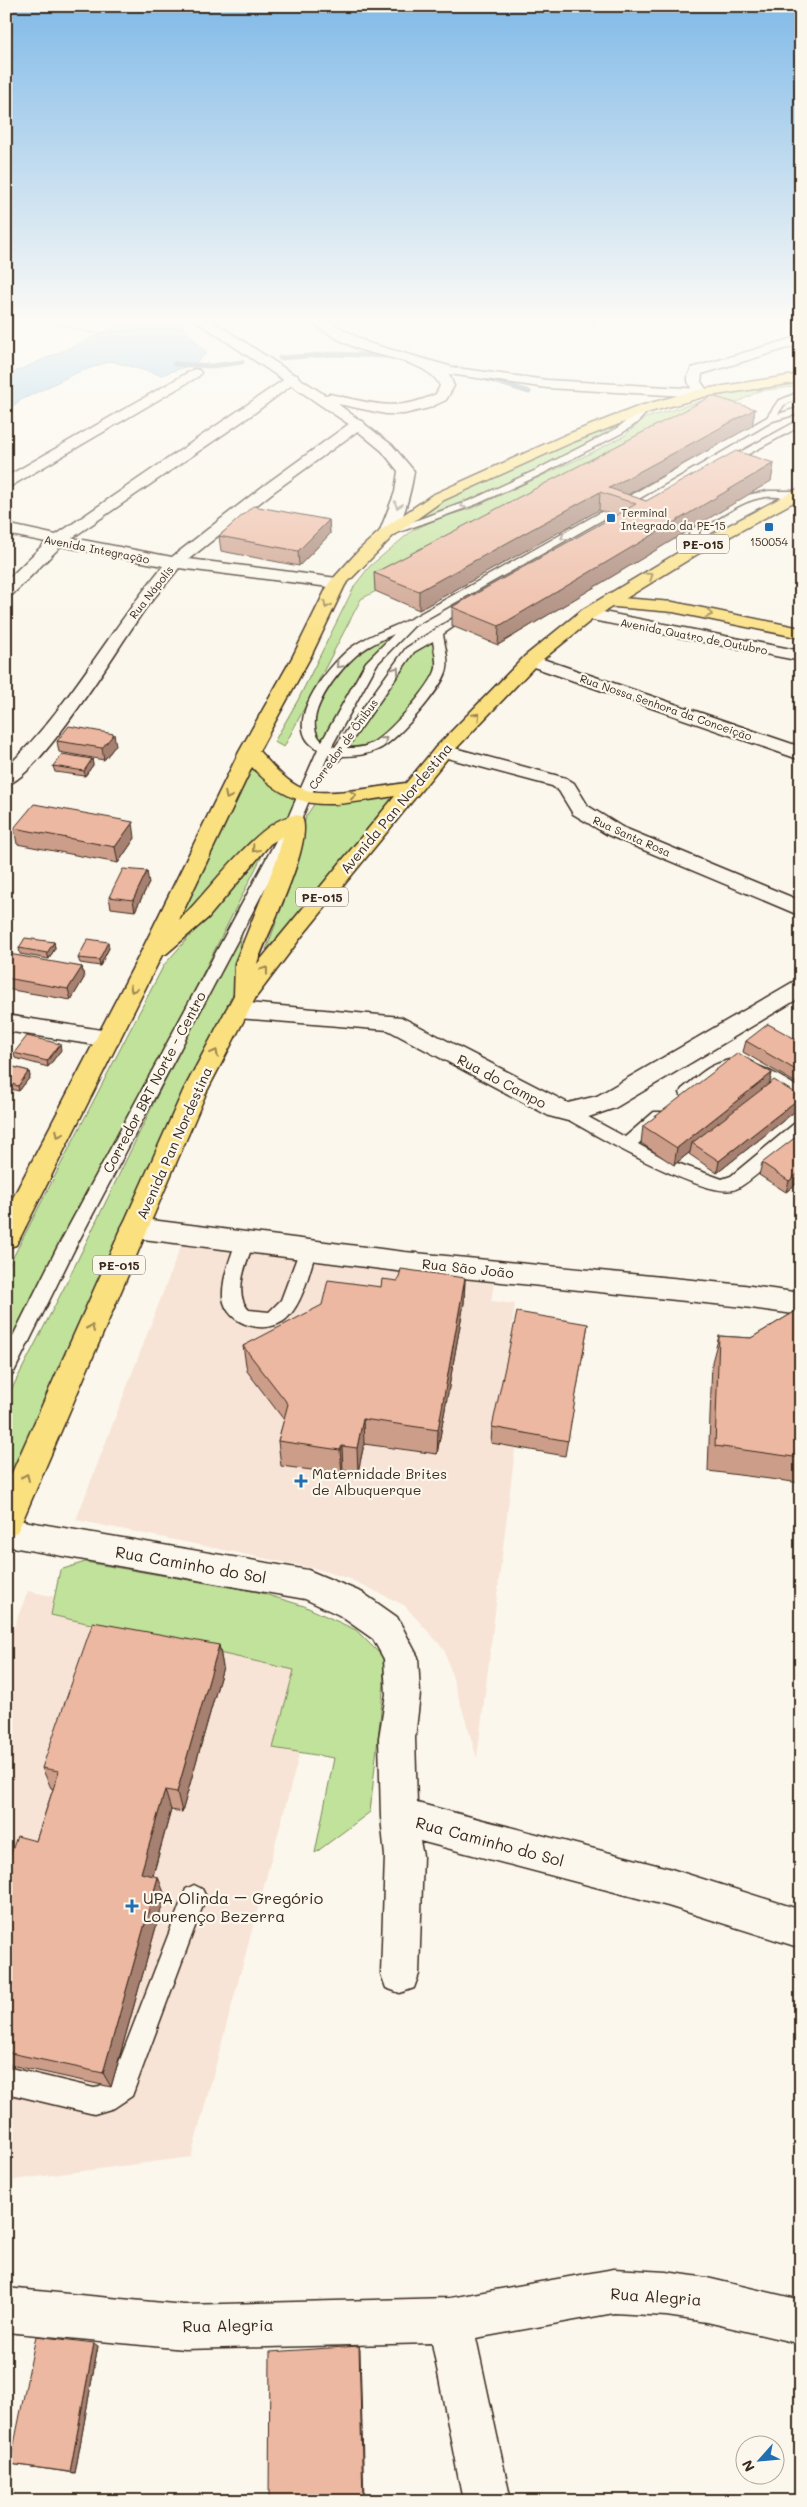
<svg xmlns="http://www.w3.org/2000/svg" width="807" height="2507" viewBox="0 0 807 2507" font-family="Mali,sans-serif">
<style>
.built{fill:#f7e4d6}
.green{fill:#c0e29b;stroke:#7e865c}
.water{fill:#88c4e8;stroke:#698697}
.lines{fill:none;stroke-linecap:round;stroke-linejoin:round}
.stream{stroke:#698697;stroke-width:5}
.lane-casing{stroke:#3b2a1e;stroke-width:3}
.street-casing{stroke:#3b2a1e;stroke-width:3}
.secondary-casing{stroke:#3b2a1e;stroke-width:3}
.primary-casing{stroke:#3b2a1e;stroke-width:3}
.highway-casing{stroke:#3b2a1e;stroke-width:3}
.path{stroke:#3b2a1e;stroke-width:2;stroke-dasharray:2 2;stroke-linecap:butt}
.lane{fill:#fbf7ec;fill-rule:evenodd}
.street{fill:#fbf7ec;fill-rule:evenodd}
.secondary{fill:#fbf7ec;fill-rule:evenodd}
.primary{fill:#fbe080;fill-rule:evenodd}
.highway{fill:#fbe080;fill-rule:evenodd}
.wall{fill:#cc9e8a;stroke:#3b2a1e}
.shaded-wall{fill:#a68171;stroke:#3b2a1e}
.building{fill:#edb8a1;stroke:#3b2a1e}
.oneway{stroke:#9b9085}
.oneway2{stroke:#9b854f}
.poi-dot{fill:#1f6fb2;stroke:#fbf7ec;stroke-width:2}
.labels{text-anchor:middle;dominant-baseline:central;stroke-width:4.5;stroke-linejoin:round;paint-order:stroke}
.far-poi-label{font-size:11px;fill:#3b2a1e;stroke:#fbf7ec;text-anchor:start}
.far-street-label{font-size:11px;fill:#3b2a1e;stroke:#fbf7ec}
.shield{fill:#fbf7ec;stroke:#75685c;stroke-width:1}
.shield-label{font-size:12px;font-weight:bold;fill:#3b2a1e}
.street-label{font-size:14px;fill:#3b2a1e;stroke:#fbf7ec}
.poi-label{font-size:14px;fill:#3b2a1e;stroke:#fbf7ec;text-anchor:start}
.near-street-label{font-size:16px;fill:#3b2a1e;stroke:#fbf7ec}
.near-poi-label{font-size:16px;fill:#3b2a1e;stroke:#fbf7ec;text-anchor:start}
</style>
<rect width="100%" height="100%" fill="#fbf7ec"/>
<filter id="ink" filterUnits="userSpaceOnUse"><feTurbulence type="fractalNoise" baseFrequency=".02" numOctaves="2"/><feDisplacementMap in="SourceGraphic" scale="10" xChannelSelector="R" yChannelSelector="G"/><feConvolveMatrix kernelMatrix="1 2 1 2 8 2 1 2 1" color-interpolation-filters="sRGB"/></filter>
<g filter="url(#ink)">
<path class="built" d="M182,1243L494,1283L491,1301L515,1304L497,1439L516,1442L477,1758L444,1649L404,1605L350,1579L317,1569L76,1520Z
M28,1591L326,1655L191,2157L6,2181V1647Z"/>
<path class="green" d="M801,382V386L759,391L361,599L284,747L274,742L298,700L355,585L370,566L413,530L439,518L473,508L591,453L624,436L645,418L718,396L757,387Z
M636,414L608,436L474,502L394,531L451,494Z
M410,624L372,662L328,743L318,742L314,717L336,674L371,639Z
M437,631L439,676L382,743L338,753L410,650Z
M250,762L284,793L296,800L287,819L173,928Z
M406,795L266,950L292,879L306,816L315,803Z
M264,852L182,1015L6,1348V1271L130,1030L164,965Z
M243,929L237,961L236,997L6,1489V1400L66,1284L162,1086Z
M85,1562L258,1592L304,1606L356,1630L383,1657L384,1683L370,1812L315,1853L334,1758L273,1748L294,1670L51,1615L60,1570Z"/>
<path class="water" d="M116,318H183L180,324L207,353L194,364L161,375L111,361L76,373L19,401L6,411V376L121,325Z"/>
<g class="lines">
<path class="stream" d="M280,358L334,354L387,356
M174,364L212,366L242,362
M487,379L529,392"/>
<defs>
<path id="lane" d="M801,391V397L784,405L778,414L801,407V413L773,421L618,511H611V515L414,626L377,664L332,746L335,747L406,648L469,608H477L478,610L443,634C444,644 449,658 447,668C445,686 396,742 379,749C368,755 354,756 342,756L338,761L334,762L328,758L331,754L329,753L301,820L74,1250L13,1374L6,1376V1350L56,1250L287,820L318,749C277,728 329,664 352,647C371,633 394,628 414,617C477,582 540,546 603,511H610V507L767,417L778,401ZM394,634L366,662L322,741C298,719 340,668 359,653C370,645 382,639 394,634ZM433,641C434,649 437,660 436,668C433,685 386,737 370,744C363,748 355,748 347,748L414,652Z
M645,406L648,407V411L637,423L622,433L540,475L477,504L391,535L382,533L471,500L534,471L616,429Z
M801,419V426L726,466L718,464Z
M768,491H796L801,494C793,500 777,496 766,497C741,500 721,517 700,529L695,552L694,554H686L685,552L691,526L742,496Z
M729,1060C757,1061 778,1075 801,1089V1102C777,1096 747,1057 720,1074C710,1080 702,1089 694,1097H682L680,1093L682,1089C700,1075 706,1066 729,1060Z
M568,1106L625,1137L654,1112H666L668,1116L666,1120L638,1144L663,1158L722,1179L731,1176L795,1123L801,1121V1136C784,1150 753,1181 736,1189C708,1202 590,1132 562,1116L560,1112L562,1108Z
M245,1235L251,1237L254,1242C247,1261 232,1294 249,1310L269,1312L281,1300L302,1244L308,1242L314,1244L317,1249C309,1270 305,1298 289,1316C271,1337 226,1327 223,1297C222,1279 230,1259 236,1242L239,1237Z
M194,1885L202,1889L206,1897L132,2096L114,2108L94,2114L6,2093V2067L94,2088L100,2087L113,2078L186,1889Z"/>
<path id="street" d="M601,318L592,323L586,319V318Z
M801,336V344L702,374L701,382L709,393L707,396H697C689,386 684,380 692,368Z
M194,369L199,370L201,373L199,376L6,489V477Z
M292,374L297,375L299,378L297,381L253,414L72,538L172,557L262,487L353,421H363L365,424L363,427L272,493L189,559L337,578L343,579L345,583L343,587L337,588L179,568C168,582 156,595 145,609C121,642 40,777 6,785V768C68,709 109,631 163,566L61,546L12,595L6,596V581L46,542L6,534V524L56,535Z
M588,609L801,651V661L582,618L579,614L582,610Z
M531,655L801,747V760L525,664L522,660L525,656Z
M443,745L566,778L574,783L588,806L622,827L801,901V916L608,835L573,814L559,791L552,786L436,755L433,751L436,747Z
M801,980V997L615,1108L580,1120L568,1121L549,1116L388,1030L238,1018L230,1015L226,1010L230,1005L238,1002L401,1017L568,1103L597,1096L793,982Z
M6,1015L108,1031L117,1033L120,1039L117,1045L108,1047L6,1031Z
M135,1218L405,1252L744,1285L801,1293V1315L744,1307L405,1272L135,1238L125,1235L121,1228L125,1221Z
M6,1518L308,1570L363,1593L397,1617L418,1657L420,1694L415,1738L417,1803L668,1868L801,1910V1948L668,1906L420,1841L423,1856L419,1974L414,1988L400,1993L386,1988L381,1974L385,1856L381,1817L379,1738L386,1694L384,1659L373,1639L339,1615L305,1599L6,1546Z
M614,2269L666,2272L707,2278L801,2300V2344L707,2322L666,2316L614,2313L476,2338L511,2501H463L432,2343L184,2349L6,2332V2288L184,2305L450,2298Z"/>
<path id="secondary" d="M192,318H208L325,395L330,394C371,403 395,413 436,394L440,386C431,363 383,357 361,350C348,345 316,328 307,318H323L368,343L456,368L547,380L702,389L709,393L702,397L547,388L449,374L454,386L446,400L429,408L404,414H386L338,404L392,445L414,471C412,486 402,534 387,538L379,533L395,492L398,471L382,451L353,427Z"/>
<path id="primary" d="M609,597L673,602L801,628V638L673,612L603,606L600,602L603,598Z"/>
<path id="highway" d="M801,374V382L703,397L650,412L573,442L442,501L393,536L345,585L311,656L259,751C272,765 285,781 303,789C323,798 383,786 406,783L436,747L525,656L582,610L684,549L801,487V498L696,555L594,618L537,664L450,755L302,936L256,997L207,1091L22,1522L17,1532L6,1536V1486L183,1091L234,995L235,963L277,859L283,836L270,844L208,918L166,954L162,955L20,1238L16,1245L6,1248V1211L140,954L239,752L293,656L329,583L360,549L381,530L432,495L563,436L640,406L697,390ZM252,767C298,817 333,805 395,796L257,964C266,936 317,838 301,816C267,807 205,897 179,920Z"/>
</defs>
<use href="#lane" class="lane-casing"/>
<use href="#street" class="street-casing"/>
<use href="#secondary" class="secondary-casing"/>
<use href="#primary" class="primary-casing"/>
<use href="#highway" class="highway-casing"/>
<path class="path" d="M30,318L94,333L182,328"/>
<use href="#lane" class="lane"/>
<use href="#street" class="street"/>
<use href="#secondary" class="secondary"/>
<use href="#primary" class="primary"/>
<use href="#highway" class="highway"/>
</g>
<path class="wall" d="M755,409L752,426L628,495L646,501L774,463L771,481L498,645L452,626V607L615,516L599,510L419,610L375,591L374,573Z
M800,514H801V525L798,524Z
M329,520L330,534L299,566L221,551L219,536Z
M57,741L116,745L104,760L59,752Z
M92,759L93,765L85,776L55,772L53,766Z
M14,828L135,838L118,863L17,844Z
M149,883L135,911L111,908L109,897Z
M54,942L55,948L49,959L20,954L19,948Z
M109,948L100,966L80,963L78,958Z
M6,958L82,967L84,978L71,1000L6,989Z
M746,1041L801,1042V1086L743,1052Z
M61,1050L48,1067L15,1058L14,1053Z
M6,1065L29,1071L30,1077L19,1091L6,1088Z
M772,1073L769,1084L798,1109L717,1173L689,1154L690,1152L674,1165L641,1143L643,1126Z
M762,1163L801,1180L786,1192L759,1175Z
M465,1278L464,1303L437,1454L364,1444L358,1472L343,1470L342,1474L281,1466L278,1441L284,1420L247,1371L243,1346L381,1287L398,1281Z
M801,1308V1483L708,1471L712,1362L719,1336L751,1338Z
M588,1324L565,1456L491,1443L492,1427Z
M219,1645L223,1667L182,1812L171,1810L153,1876L165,1895L111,2087L6,2064V1868L36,1841L53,1789L51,1788L42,1768Z
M98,2346L75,2473L10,2464Z"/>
<path class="shaded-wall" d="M755,409L752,426L620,499L609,488Z
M774,463L771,481L498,645L499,626Z
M600,492L599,510L419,610V591Z
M329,520L330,534L299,566L298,551Z
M114,734L116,745L104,760L102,748Z
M92,759L93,765L85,776L84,771Z
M133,822L135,838L118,863L115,847Z
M147,871L149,883L135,911L133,900Z
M54,942L55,948L49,959L47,953Z
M108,942L109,948L100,966L99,960Z
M82,967L84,978L71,1000L68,989Z
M60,1044L61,1050L48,1067L47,1061Z
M29,1071L30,1077L19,1091L18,1086Z
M772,1073L768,1090L692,1143L690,1152L674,1165L677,1148Z
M801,1097L798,1109L717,1173L719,1161Z
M801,1171V1180L786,1192L789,1181Z
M465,1278L464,1303L437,1454L438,1430Z
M363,1419L364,1444L358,1472L357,1448Z
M342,1446L343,1470L342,1474L340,1450Z
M219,1645L223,1667L182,1812L177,1792Z
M165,1790L171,1810L148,1892L141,1873Z
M158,1877L165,1895L111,2087L103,2073Z
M94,2343L98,2346L75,2473L70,2472Z
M359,2346L360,2350L364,2501H363Z"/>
<path class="building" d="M712,396L755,409L609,488L646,501L736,451L774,463L499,626L452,607L636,504L600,492L419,591L374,573Z
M253,506L329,520L298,551L219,536Z
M69,726L114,734L102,748L57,741Z
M62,754L92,759L84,771L53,766Z
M34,804L133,822L115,847L14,828Z
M123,869L147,871L133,900L109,897Z
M25,938L54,942L47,953L19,948Z
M88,939L108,942L99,960L78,958Z
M9,954L82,967L68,989L6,978V958Z
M768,1024L801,1042V1073L746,1041Z
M27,1036L60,1044L47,1061L14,1053Z
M738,1053L772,1073L677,1148L643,1126Z
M6,1065L29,1071L18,1086L6,1082Z
M774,1080L801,1097L719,1161L692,1143Z
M801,1133V1171L789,1181L762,1163Z
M401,1269L465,1278L438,1430L363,1419L357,1448L342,1446L340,1450L278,1441L288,1404L243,1346L322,1305L328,1280L381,1287L382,1279L398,1281Z
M801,1308V1458L715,1446L719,1336L751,1338Z
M517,1312L588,1324L568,1441L492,1427Z
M93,1622L219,1645L177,1792L165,1790L141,1873L158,1877L103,2073L6,2052V1868L17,1836L36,1841L59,1771L42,1768Z
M36,2336L94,2343L70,2472L10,2464Z
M359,2346L363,2501H269L270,2352Z"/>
<defs><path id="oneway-chevron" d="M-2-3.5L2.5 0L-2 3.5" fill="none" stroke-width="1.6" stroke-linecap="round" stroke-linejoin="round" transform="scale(1.25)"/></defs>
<g class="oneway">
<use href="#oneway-chevron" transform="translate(398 505) rotate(110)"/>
<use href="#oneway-chevron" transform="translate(464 505) rotate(158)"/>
<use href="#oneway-chevron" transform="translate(564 537) rotate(151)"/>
<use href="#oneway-chevron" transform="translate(339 665) rotate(133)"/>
<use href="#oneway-chevron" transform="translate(396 670) rotate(-55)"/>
<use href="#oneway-chevron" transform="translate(384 740) rotate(-39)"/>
</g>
<g class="oneway2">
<use href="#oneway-chevron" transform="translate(650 576) rotate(-32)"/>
<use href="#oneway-chevron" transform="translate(327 605) rotate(116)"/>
<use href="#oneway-chevron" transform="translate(709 614) rotate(12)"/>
<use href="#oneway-chevron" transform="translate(477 716) rotate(-46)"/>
<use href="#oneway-chevron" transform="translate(353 795) rotate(-4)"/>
<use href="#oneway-chevron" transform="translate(228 796) rotate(116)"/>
<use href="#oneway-chevron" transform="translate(255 849) rotate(131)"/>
<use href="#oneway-chevron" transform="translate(265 970) rotate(-53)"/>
<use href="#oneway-chevron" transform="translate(133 989) rotate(117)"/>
<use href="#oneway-chevron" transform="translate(215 1053) rotate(-62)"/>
<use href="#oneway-chevron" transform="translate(59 1134) rotate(117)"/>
<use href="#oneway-chevron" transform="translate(91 1328) rotate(-66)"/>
<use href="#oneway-chevron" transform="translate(26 1477) rotate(-66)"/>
</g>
</g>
<linearGradient id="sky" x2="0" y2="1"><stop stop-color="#81bae8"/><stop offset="0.48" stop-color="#fdfbf6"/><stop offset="1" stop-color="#fdfbf6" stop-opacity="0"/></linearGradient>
<rect width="807" height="669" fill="url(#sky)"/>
<g class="poi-dot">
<rect x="606" y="513" width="10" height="10" rx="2.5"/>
<rect x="764" y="522" width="10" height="10" rx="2.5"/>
<path d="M298.5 1473.5h5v5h5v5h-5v5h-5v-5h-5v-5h5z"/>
<path d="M129.5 1898.5h5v5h5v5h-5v5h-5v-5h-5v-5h5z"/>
</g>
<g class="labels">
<g class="far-poi-label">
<text x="621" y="512">Terminal<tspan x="621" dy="13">Integrado da PE-15</tspan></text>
<text x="769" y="541" text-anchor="middle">150054</text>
</g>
<g class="far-street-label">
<text transform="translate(97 549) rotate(11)">Avenida Integração</text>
<text transform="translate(151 592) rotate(-52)">Rua Nápolis</text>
<text transform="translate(694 636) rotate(11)">Avenida Quatro de Outubro</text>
<text transform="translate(666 707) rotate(19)">Rua Nossa Senhora da Conceição</text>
<text transform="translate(343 744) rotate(-54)">Corredor de Ônibus</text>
<text transform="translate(632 836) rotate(24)">Rua Santa Rosa</text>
</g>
<g class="shield">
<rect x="677" y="534.5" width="52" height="19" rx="4"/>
<rect x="296" y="887.5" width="52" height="19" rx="4"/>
<rect x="93" y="1255.5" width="52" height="19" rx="4"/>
</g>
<g class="shield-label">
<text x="703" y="544">PE-015</text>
<text x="322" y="897">PE-015</text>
<text x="119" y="1265">PE-015</text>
</g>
<g class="street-label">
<text transform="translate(396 808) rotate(-50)">Avenida Pan Nordestina</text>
<text transform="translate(502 1081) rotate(28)">Rua do Campo</text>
<text transform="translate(154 1082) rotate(-62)">Corredor BRT Norte - Centro</text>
<text transform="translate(174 1143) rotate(-66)">Avenida Pan Nordestina</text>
<text transform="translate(468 1268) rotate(6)">Rua São João</text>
</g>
<g class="poi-label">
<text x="312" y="1473">Maternidade Brites<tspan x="312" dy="16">de Albuquerque</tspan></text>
</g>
<g class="near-street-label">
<text transform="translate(191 1564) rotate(10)">Rua Caminho do Sol</text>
<text transform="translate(490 1841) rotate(15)">Rua Caminho do Sol</text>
<text transform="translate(656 2296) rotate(4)">Rua Alegria</text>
<text transform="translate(228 2325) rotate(-1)">Rua Alegria</text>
</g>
<g class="near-poi-label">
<text x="143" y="1897">UPA Olinda – Gregório<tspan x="143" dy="18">Lourenço Bezerra</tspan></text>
</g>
</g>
<rect width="807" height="2507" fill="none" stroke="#fbf7ec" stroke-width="25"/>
<rect x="12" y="12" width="782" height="2482" fill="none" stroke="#3b2a1e" stroke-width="2" filter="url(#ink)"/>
<g transform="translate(760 2460) rotate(243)"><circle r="24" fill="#fbf7ec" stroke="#aea59a"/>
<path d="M0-4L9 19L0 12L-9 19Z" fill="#1f6fb2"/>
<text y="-8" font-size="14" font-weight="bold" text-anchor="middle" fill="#3b2a1e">N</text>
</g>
</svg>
